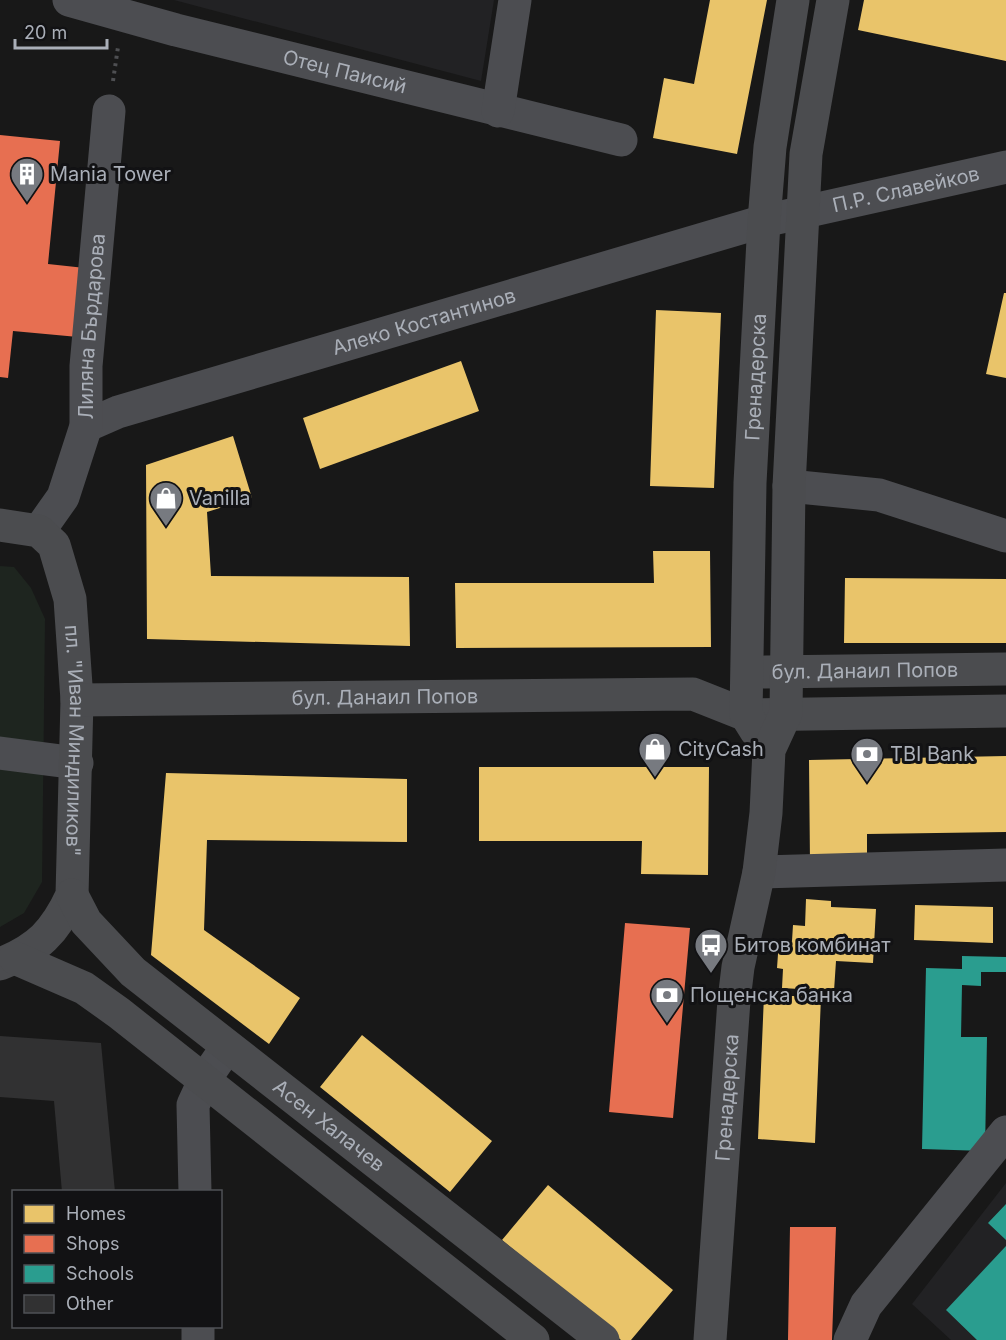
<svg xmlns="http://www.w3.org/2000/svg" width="1006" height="1340" viewBox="0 0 1006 1340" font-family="Inter,sans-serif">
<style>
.built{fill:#222224}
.green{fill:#1e251f}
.homes{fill:#e9c46a}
.shops{fill:#e76f51}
.schools{fill:#2a9d8f}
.building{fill:#313132}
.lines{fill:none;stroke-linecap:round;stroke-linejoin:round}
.path{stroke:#4e4f52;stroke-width:4;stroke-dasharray:3 4.5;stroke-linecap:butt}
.street{stroke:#4c4d51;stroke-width:33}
.secondary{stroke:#4b4c4f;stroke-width:33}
.labels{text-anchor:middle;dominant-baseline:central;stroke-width:6;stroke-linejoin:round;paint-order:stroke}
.street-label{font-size:20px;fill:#aaafb8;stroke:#121214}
.poi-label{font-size:20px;fill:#aaafb8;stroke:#121214;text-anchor:start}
</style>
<rect width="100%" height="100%" fill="#181818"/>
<path class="built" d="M174,0H494L481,81Z
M1006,1183V1340H951L912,1304Z"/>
<path class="green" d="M0,566L14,567L31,588L45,619L42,882L24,913L0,927Z"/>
<path class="homes" d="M710,0H767L737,154L653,138L664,78L694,84Z
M864,0H1006V61L858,30Z
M1004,293H1006V378L986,374Z
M656,310L721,313L714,488L650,486Z
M461,361L479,411L320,469L303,418Z
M233,436L252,498L207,512L211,576L409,577L410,646L147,639L146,465Z
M653,551H710L711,647L456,648L455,583H654Z
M845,578L1006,579V643H844Z
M1006,756V832L867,834V862H810L809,760Z
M479,767H709L708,875L641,874L642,841H479Z
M166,773L407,779V842L207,840L204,930L300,998L269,1044L151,955Z
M806,899L831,901V907L876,909L873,963L836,961L834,991L782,988L783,969L777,968L779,940L792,941L793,925L805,926Z
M915,905L993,907V943L914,940Z
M764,995L821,997L815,1143L758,1139Z
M362,1035L492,1141L450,1192L320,1087Z
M548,1185L673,1290L631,1340H621L502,1240Z"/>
<path class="shops" d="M0,135L60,141L48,264L85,268L78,337L13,331L8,378L0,377Z
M625,923L690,928L673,1118L609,1112Z
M790,1227H836L832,1340H788Z"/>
<path class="schools" d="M962,956L1006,957V972H981V986L962,985L961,1037H987L985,1151L922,1149L926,968L962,969Z
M1006,1204V1240L988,1223Z
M1006,1246V1340H977L946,1310Z"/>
<path class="building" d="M0,1036L101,1043L115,1192H62L54,1101L0,1097Z"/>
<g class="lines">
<path class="path" d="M113,81L118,47"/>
<g class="street">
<path id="s1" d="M69,0L176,30L621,140"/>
<path d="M498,111L515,0"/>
<path id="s2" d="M86,426L118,412L764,221L1006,167"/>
<path d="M789,486L879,495L1006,536"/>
<path id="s3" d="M39,531L63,497L86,426V366L109,111"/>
<path d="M0,753L77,763"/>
<path d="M759,872L1006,865"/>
<path d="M195,1192L193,1105L205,1079L227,1047"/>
<path d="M198,1326V1340"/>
<path d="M850,1340L866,1305L1006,1132"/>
</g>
<g class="secondary">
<path id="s4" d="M0,525L39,531L54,545L70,599L77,700L72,895C55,932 38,949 0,964"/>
<path id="s5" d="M765,672L1006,669"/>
<path id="s6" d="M77,700L693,694L746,715L1006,711"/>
<path id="s7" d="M756,731L746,715L750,483L764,221L770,147L793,0"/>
<path id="s8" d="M72,895L86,922L133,972L603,1340"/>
<path d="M15,958L84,988L119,1013L533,1340"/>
<path id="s9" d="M710,1340L734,1000L738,967L759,872L766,813L769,750L786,713L789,486L806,154L833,0"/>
</g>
</g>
<defs>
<symbol id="building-pin" viewBox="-11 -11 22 30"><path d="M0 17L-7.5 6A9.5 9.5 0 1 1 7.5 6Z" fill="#777a80" stroke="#121214"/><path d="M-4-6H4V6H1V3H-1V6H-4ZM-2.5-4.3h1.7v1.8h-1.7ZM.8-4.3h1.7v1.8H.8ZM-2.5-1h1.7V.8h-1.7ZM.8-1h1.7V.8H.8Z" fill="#fff"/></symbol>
<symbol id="shop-pin" viewBox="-11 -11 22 30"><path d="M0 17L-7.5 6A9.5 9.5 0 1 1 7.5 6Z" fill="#777a80" stroke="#121214"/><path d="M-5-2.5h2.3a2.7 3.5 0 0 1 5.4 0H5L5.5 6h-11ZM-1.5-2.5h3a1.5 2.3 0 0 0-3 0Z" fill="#fff"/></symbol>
<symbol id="bank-pin" viewBox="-11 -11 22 30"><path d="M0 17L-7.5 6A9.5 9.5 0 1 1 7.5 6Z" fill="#777a80" stroke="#121214"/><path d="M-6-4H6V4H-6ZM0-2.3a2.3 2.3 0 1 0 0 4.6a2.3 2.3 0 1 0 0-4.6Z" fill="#fff"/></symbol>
<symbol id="bus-pin" viewBox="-11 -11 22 30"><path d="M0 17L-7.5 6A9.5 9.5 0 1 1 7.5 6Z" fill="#777a80" stroke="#121214"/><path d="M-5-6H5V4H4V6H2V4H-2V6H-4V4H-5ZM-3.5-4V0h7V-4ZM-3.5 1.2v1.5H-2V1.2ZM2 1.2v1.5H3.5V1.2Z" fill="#fff"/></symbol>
</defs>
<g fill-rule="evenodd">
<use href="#building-pin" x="8" y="155" width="38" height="52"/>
<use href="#shop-pin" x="147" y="479" width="38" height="52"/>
<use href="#shop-pin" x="636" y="730" width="38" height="52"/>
<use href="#bank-pin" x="848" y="735" width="38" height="52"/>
<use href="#bus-pin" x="692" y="926" width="38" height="52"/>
<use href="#bank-pin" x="648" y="976" width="38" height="52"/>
</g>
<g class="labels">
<g class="street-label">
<text stroke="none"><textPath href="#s1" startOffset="285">Отец Паисий</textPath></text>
<text stroke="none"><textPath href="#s2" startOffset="854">П.Р. Славейков</textPath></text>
<text stroke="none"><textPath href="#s2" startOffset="354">Алеко Костантинов</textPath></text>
<text stroke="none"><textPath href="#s3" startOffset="216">Лиляна Бърдарова</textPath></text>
<text stroke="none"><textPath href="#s7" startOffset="357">Гренадерска</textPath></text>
<text stroke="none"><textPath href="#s5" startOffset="100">бул. Данаил Попов</textPath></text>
<text stroke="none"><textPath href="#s6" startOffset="308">бул. Данаил Попов</textPath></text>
<text stroke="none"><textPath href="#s4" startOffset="258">пл. "Иван Миндиликов"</textPath></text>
<text stroke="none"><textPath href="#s9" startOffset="243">Гренадерска</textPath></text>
<text stroke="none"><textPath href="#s8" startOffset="348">Асен Халачев</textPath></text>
</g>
<g class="poi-label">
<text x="50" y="174">Mania Tower</text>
<text x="189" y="498">Vanilla</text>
<text x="678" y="749">CityCash</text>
<text x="890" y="754">TBI Bank</text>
<text x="734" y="945">Битов комбинат</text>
<text x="690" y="995">Пощенска банка</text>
</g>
</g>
<rect x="12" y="1190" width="210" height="138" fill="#121214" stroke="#4f5156" stroke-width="1.5"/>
<rect x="24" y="1205" width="30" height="18" fill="#e9c46a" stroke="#4f5156" stroke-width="1.5"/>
<text x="66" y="1220" font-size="18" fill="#aaafb8">Homes</text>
<rect x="24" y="1235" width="30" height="18" fill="#e76f51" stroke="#4f5156" stroke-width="1.5"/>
<text x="66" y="1250" font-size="18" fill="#aaafb8">Shops</text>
<rect x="24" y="1265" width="30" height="18" fill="#2a9d8f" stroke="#4f5156" stroke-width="1.5"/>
<text x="66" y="1280" font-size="18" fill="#aaafb8">Schools</text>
<rect x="24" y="1295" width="30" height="18" fill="#313132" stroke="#4f5156" stroke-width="1.5"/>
<text x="66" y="1310" font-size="18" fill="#aaafb8">Other</text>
<path d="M15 39v9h92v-9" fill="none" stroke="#aaafb8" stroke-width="3"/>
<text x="24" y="39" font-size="18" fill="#aaafb8" stroke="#121214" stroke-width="4.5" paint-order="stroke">20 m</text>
</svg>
